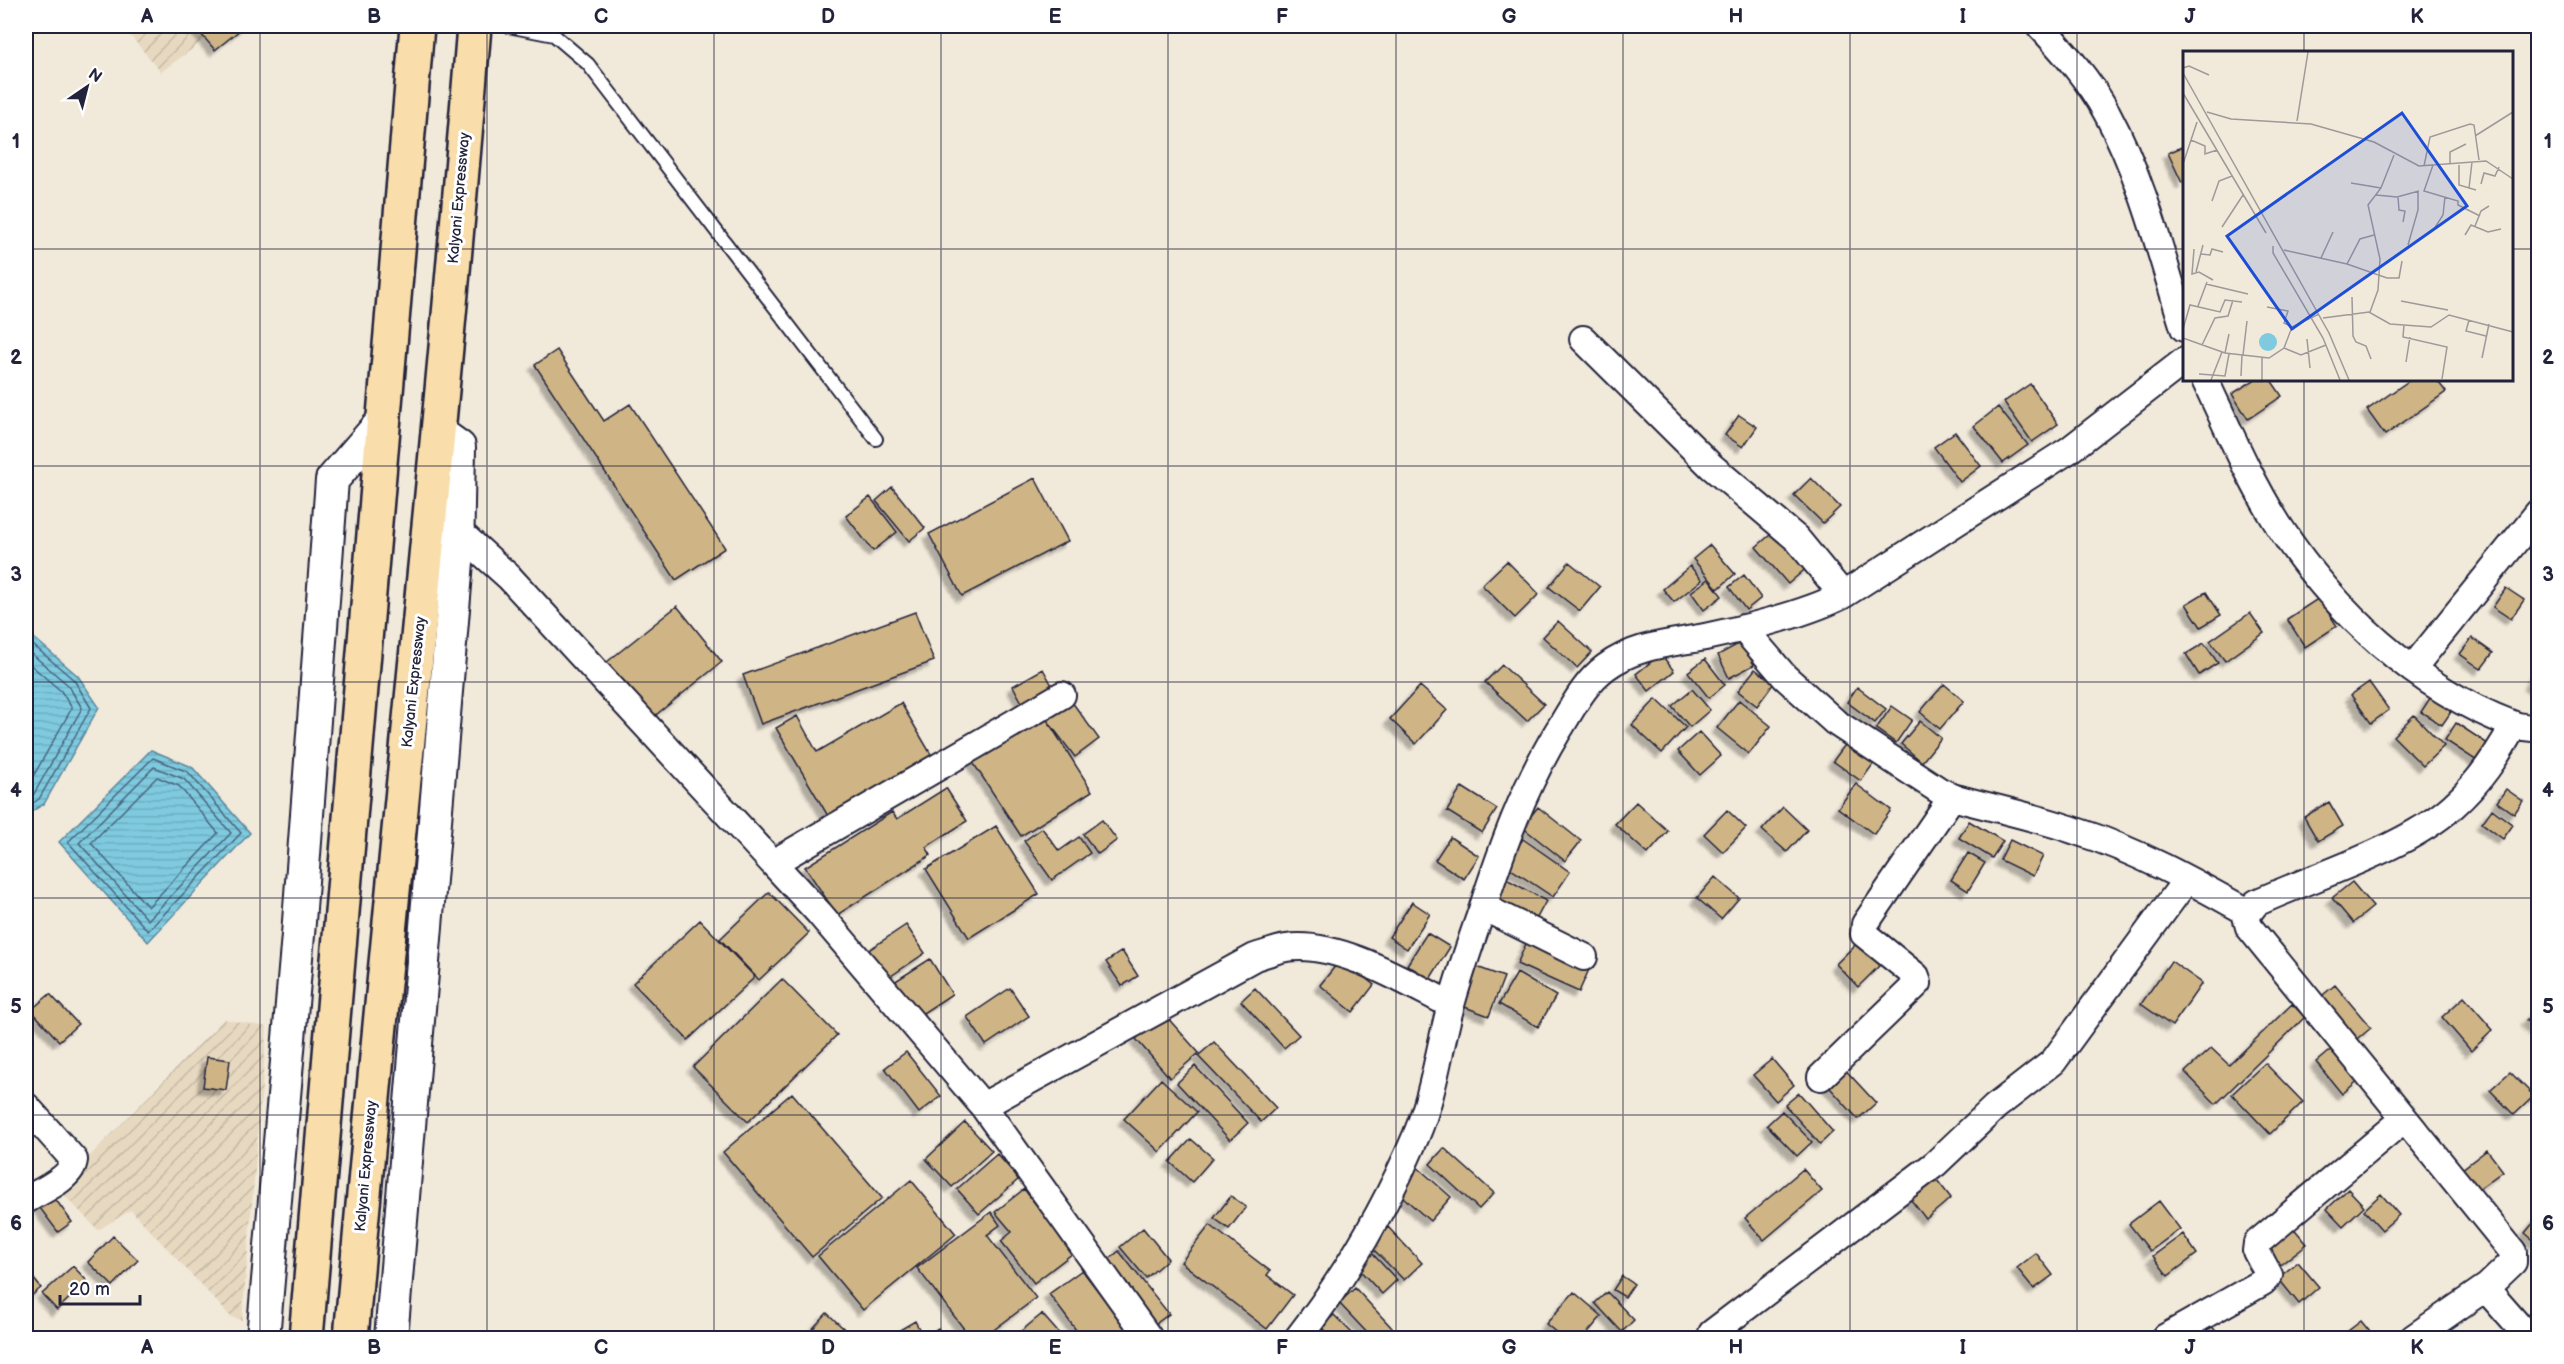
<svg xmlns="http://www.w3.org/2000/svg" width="2564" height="1364" viewBox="0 0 2564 1364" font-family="'Balsamiq Sans',sans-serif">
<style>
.industrial{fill:url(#industrial-furrows)}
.water{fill:url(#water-rules);stroke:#5a879d;stroke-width:1.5}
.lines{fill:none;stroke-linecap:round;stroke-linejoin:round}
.shore{stroke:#47657d;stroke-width:1.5}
.building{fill:#cfb585;stroke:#22223b;stroke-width:1.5;filter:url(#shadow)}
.service-casing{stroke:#22223b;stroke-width:16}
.minor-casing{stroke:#22223b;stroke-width:30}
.tertiary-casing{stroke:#22223b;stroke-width:36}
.trunk-casing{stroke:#22223b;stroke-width:38}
.service{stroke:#fff;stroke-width:12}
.minor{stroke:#fff;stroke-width:26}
.tertiary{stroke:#fff;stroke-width:32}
.trunk{stroke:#f9ddab;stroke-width:33}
.grid{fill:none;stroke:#22223b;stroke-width:1.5;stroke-opacity:0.55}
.labels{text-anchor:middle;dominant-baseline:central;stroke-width:6;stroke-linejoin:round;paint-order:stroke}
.street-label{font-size:15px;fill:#22223b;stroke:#fff}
.inset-road{fill:none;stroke:#9e999a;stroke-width:1.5}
.view{fill:#1d4ed8;fill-opacity:0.15;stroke:#1d4ed8;stroke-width:3}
.inset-edge{fill:none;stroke:#22223b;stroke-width:3}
.neatline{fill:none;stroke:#22223b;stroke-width:2}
.grid-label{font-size:20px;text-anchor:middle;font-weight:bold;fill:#22223b}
</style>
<defs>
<pattern id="industrial-furrows" width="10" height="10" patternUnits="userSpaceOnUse" patternTransform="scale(1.5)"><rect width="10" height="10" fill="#e7d9c0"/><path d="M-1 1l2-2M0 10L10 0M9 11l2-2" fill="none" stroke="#c6baa6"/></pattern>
<pattern id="water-rules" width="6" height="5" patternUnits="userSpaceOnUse" patternTransform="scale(1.5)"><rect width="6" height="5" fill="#7fcadf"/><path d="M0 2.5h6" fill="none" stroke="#6dadc0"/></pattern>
<filter id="shadow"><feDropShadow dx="-5.5" dy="5.5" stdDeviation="1.5" flood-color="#0004"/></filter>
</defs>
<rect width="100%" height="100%" fill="#f1e9da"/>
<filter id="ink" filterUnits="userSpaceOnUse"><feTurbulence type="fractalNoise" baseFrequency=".0167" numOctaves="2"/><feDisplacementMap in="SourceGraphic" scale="12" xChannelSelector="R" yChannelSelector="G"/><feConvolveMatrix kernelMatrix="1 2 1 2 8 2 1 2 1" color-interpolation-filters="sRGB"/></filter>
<g filter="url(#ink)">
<path class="industrial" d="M122,26H223L161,72Z
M224,1019L267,1027L242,1320L231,1317L131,1210L98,1230L58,1189Z"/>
<path class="water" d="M26,631L78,676L99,707L44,804L26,815Z
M151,750L192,767L250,833L148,942L59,842Z"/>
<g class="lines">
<path class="shore" d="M26,639L74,680L91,708L39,799L26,808
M26,649L68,685L82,708L34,794L26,799
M26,661L61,691L72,708L26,789
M153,758L188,772L241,833L148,931L68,842Z
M154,767L184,779L231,833L148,920L79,843Z
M157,777L179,786L218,833L148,907L91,843Z"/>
</g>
<path class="building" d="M194,26H245L215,50Z
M2184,146V182L2182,183L2168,153Z
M557,350L604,421L630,404L725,548L676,580L535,365Z
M2254,380H2271L2282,396L2248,419L2232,394Z
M2410,380H2437L2446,392L2385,435L2367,410Z
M2030,384L2058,424L2032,442L2004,402Z
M1998,407L2028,445L2003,463L1974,426Z
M1739,415L1757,427L1743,447L1725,435Z
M1955,432L1981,466L1960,482L1934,447Z
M1035,478L1068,541L962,596L929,534Z
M1811,478L1840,507L1823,523L1794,495Z
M892,487L925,528L909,541L876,501Z
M870,497L897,532L873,551L846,516Z
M1778,528L1810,565L1788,584L1756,547Z
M1710,545L1735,574L1718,589L1693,559Z
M1507,561L1539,594L1515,618L1482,585Z
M1569,562L1600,587L1580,611L1549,587Z
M1690,566L1702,580L1674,602L1663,589Z
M1744,575L1761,598L1746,610L1729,587Z
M1709,579L1722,596L1704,610L1691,592Z
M2506,588L2524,600L2511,619L2493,607Z
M2206,592L2221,615L2201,627L2186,604Z
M2319,598L2337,626L2305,647L2287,619Z
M677,606L722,662L647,722L602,666Z
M915,612L934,661L761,724L743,675Z
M2250,613L2264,633L2225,661L2210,641Z
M1558,621L1592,652L1577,668L1543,637Z
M2472,638L2493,653L2481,669L2460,654Z
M1742,642L1754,665L1729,678L1718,655Z
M2204,643L2218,663L2199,675L2186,654Z
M1661,654L1674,671L1649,691L1636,674Z
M1705,659L1725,685L1709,698L1688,672Z
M1502,665L1544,704L1527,721L1485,682Z
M1043,669L1054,689L1024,706L1013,686Z
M1755,669L1774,683L1757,706L1738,691Z
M2538,669V691L2529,684Z
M2369,682L2389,710L2371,723L2351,695Z
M1944,684L1964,701L1940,729L1920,712Z
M1420,686L1447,710L1416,744L1390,719Z
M1857,687L1886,709L1875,723L1847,702Z
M1692,689L1710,710L1690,727L1672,706Z
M2432,695L2453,709L2442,725L2421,712Z
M1656,699L1686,727L1662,753L1632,725Z
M1739,700L1771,726L1749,754L1717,728Z
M1072,702L1099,739L1075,757L1047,720Z
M901,703L932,756L828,816L776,728L797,716L817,752Z
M1892,706L1912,720L1896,743L1876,729Z
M1044,715L1092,791L1021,836L972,761Z
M2414,715L2444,746L2423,766L2393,736Z
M1920,721L1941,738L1922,762L1901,744Z
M2456,723L2488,744L2477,761L2445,740Z
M1699,732L1721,756L1700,775L1678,751Z
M1847,742L1874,763L1861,781L1833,761Z
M1856,784L1891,810L1874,834L1838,808Z
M1462,787L1497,809L1482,833L1447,811Z
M946,788L967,821L926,847L931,855L837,915L805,867L892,812L897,819Z
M2506,789L2523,801L2514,814L2497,802Z
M1636,802L1668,831L1648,854L1615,824Z
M2329,802L2343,826L2318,841L2304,817Z
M1538,807L1581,841L1565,861L1522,827Z
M1783,807L1807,830L1787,852L1762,830Z
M2492,809L2513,825L2503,839L2482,823Z
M1727,810L1746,828L1723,852L1704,834Z
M1102,820L1117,840L1098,854L1083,834Z
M1969,821L2003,841L1992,858L1959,838Z
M996,826L1039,894L969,938L926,869Z
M1042,828L1059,851L1079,837L1090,853L1052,880L1024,841Z
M1450,837L1479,856L1464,879L1435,860Z
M1523,839L1570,872L1553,897L1505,865Z
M2010,840L2043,856L2033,876L2000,860Z
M1968,853L1985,863L1968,891L1951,880Z
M1503,877L1546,901L1532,927L1489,903Z
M1715,877L1739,898L1721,919L1697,898Z
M2352,882L2373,907L2353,923L2332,898Z
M769,892L809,933L759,980L720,939Z
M1412,902L1430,914L1407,949L1389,937Z
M700,920L755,977L688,1040L633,983Z
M906,925L925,953L882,982L863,954Z
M1427,933L1450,947L1430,979L1407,965Z
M1529,937L1591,965L1579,992L1517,964Z
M1858,942L1881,964L1858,987L1836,964Z
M1122,951L1138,976L1122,986L1106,962Z
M930,959L952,994L917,1017L894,982Z
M1341,959L1374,985L1353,1012L1320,985Z
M2171,961L2202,983L2172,1026L2141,1004Z
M1477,967L1504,977L1489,1016L1462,1006Z
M1517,973L1556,996L1538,1027L1499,1004Z
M782,979L837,1035L748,1122L693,1067Z
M2335,985L2371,1028L2354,1042L2318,999Z
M1010,988L1029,1016L986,1045L967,1017Z
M1255,988L1299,1035L1284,1048L1241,1001Z
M50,994L78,1024L59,1041L31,1010Z
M2464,997L2493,1030L2471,1051L2442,1017Z
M2292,1004L2305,1017L2216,1104L2185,1072L2211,1048L2229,1065Z
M2538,1008V1033L2526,1020Z
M1164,1014L1199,1053L1170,1078L1136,1039Z
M1214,1042L1276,1108L1261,1122L1198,1056Z
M2334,1047L2360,1079L2342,1094L2316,1062Z
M906,1052L941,1096L919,1113L885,1068Z
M207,1057L230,1060L226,1090L203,1087Z
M1772,1059L1794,1085L1776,1101L1753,1075Z
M1839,1063L1876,1103L1858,1119L1822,1079Z
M2265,1063L2303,1102L2270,1134L2232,1094Z
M1195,1066L1248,1123L1230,1140L1177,1083Z
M2510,1072L2534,1096L2514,1115L2490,1090Z
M1161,1079L1197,1112L1160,1152L1124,1119Z
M792,1093L882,1198L812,1257L723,1152Z
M1799,1093L1833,1132L1820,1144L1785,1105Z
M1782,1111L1812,1142L1797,1156L1767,1125Z
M965,1122L992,1151L952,1187L926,1159Z
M1191,1139L1213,1158L1192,1182L1170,1162Z
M1444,1148L1494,1193L1479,1209L1430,1164Z
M2487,1150L2503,1171L2477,1190L2461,1170Z
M997,1154L1019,1179L979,1214L957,1189Z
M1415,1165L1451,1197L1430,1221L1394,1189Z
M1803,1169L1822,1191L1764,1240L1745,1218Z
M1933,1175L1951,1198L1926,1219L1907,1195Z
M911,1180L956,1234L863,1310L818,1256Z
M1024,1189L1073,1253L1034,1283L1001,1241L1012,1232L995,1212Z
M2348,1189L2364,1206L2343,1226L2327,1209Z
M51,1193L72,1222L58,1232L37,1204Z
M2381,1194L2399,1215L2382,1230L2364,1210Z
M1231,1196L1246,1207L1229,1229L1214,1218Z
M2159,1201L2180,1229L2150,1251L2129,1224Z
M991,1212L1000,1225L987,1235L1036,1298L983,1338H971L917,1268Z
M2538,1217V1244L2525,1233Z
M1210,1225L1270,1271L1267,1275L1293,1295L1267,1329L1181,1262Z
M2291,1225L2307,1244L2276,1268L2261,1250Z
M1388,1227L1422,1263L1404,1280L1370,1246Z
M1143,1228L1168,1259L1146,1278L1120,1247Z
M2183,1234L2197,1254L2168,1276L2153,1256Z
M113,1236L138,1260L113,1286L88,1262Z
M1368,1249L1397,1280L1382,1294L1353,1263Z
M1119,1251L1169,1314L1150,1328L1101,1266Z
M2036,1253L2053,1275L2034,1289L2017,1268Z
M2298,1262L2319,1287L2299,1304L2278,1278Z
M73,1266L87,1281L57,1310L42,1294Z
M26,1269L41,1288L26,1300Z
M1082,1270L1134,1338H1082L1049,1294Z
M1622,1276L1634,1284L1625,1297L1613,1290Z
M1355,1288L1393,1329L1383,1338H1372L1339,1303Z
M1574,1292L1602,1316L1583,1338H1563L1546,1324Z
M1607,1292L1634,1320L1622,1332L1595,1303Z
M827,1313L854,1338H808L806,1336Z
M1042,1314L1063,1338H1013Z
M1334,1315L1357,1338H1332L1321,1327Z
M915,1321L923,1336L918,1338H886Z
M2208,1321L2221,1338H2187Z
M2361,1321L2375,1338H2339Z
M938,1328L944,1338H922Z"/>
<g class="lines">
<defs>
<path id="service" d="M508,26L554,35L588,64L876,439"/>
<path id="minor" d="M2040,26C2065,53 2089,80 2107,113C2143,180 2161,255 2184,328
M1583,339L1711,466L1797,539L1843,595
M2205,380C2228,429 2250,480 2279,526C2334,611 2416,688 2512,724C2520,728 2530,727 2538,729
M457,530L509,577L819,913L983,1106L1149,1338
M1743,628L1785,677L1835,722L1940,791L1952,797C1993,808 2036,817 2076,831C2136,850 2192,881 2247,912
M2412,669L2538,513
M2514,725C2497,756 2479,783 2453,806C2404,850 2316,875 2256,903L2246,916L2249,927L2513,1252V1262L2488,1286L2487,1290L2529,1338
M773,863L1062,695
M1483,907L1584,957
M1821,1077L1918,983L1916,976L1864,934L1865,924L1952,797
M26,1106L74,1160C72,1179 40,1191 26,1200
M983,1106L1255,957C1265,954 1276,950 1286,948C1337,940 1406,982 1451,1005
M1712,1333L1935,1164L1995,1107L2053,1062L2187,879
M1298,1338C1345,1277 1386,1207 1416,1136C1434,1094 1439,1048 1451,1005C1460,973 1471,941 1482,910C1502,848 1524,787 1558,731C1572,709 1584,683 1606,667C1636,645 1669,644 1705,637C1748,628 1805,614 1843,595L2069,450L2184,361
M2164,1338L2263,1282L2269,1275L2256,1251L2257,1243L2404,1119
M2413,1338L2488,1286"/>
<path id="tertiary" d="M263,1338L298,935L332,480L383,421
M391,1338L457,562L459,447L438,432"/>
<path id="trunk" d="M306,1338L417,26
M351,1338C389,901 439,464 474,26"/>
</defs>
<use href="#service" class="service-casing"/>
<use href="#minor" class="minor-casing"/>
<use href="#tertiary" class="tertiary-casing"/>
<use href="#trunk" class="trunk-casing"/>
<use href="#service" class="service"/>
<use href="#minor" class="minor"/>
<use href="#tertiary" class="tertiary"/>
<use href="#trunk" class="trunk"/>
</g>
</g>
<path class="grid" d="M260,26V1338M487,26V1338M714,26V1338M941,26V1338M1168,26V1338M1396,26V1338M1623,26V1338M1850,26V1338M2077,26V1338M2304,26V52M26,249H2184M2512,249H2538M2304,380V1338M26,466H2538M26,682H2538M26,898H2538M26,1115H2538"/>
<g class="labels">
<g class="street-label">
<text transform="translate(459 198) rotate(-85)">Kalyani Expressway</text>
<text transform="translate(414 682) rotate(-84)">Kalyani Expressway</text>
<text transform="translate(366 1166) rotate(-85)">Kalyani Expressway</text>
</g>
</g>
<g transform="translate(2183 51)">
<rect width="330" height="330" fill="#f1e9da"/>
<path d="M76 291a9 9 0 1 1 18 0a9 9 0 1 1-18 0Z" fill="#7fcadf"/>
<path class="inset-road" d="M0,17L6,15L26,24M0,22L146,282L166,329M0,42L83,182M24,61L48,68L128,73L191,91L236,115L303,110L330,128M114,70L125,1M292,85L330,61M8,89L22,95V103L34,99M0,113L14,71M267,113V101L283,93M250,114L241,140L275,150V154L297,165M276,114V134L293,139M241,115L247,86L287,73L291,74L296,109M168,132L198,137M298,133L301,122L312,125L316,116M286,137L289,111M193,144L214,146L236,140M215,146L216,159L222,160L220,171M29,150L36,130L49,125M292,175L298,160L306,155M39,176L60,144M251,178L260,164L262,146M282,184L288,174L305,181L318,178M225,194L235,159V140M90,195V202L140,287L157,329M11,198L9,223L16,221L30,229M101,199L164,213L204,227H216L219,210M18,203L27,204L29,198L40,201M138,207L150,181M164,213L177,188L191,184M13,221L20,194M23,233L65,243M169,246L170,285L173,291L183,295L188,308M218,250L265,259M15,255L24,231M84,256L105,260L101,272L109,276M187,261L195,239L197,208L185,154L198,137L211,104M140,267L186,261L207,273L248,276L266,264L330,281M286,269L283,280L303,285M221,274L220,286L264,296L259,328M0,278L7,254L37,261L42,249L59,251M0,287L42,302L86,307L101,297L109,276L136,263M124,288L127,317M19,294L32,267L45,265L50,249M101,297L118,304L143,294M42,302L46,283M60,304L64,270M79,307V329M299,307L306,273M223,311L227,286M16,323L42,325L46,303M58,325L59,304M28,329L39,301"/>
<path class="view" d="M219,62L284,155L109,278L44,185Z"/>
<rect width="330" height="330" class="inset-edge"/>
</g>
<rect width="2564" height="1364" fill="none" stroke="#fff" stroke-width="66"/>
<g transform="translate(87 87) rotate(35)" stroke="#ffffff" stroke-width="4.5" paint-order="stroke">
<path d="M0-4.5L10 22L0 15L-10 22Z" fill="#22223b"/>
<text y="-9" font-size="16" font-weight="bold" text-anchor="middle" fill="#22223b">N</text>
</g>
<path d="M60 1295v9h80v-9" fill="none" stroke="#22223b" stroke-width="3"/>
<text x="69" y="1295" font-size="18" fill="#22223b" stroke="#ffffff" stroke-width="4.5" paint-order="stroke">20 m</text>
<rect x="33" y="33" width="2498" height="1298" class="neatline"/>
<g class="grid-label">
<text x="147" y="23">A</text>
<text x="374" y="23">B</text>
<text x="601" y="23">C</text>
<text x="828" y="23">D</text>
<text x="1055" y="23">E</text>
<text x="1282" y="23">F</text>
<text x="1509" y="23">G</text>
<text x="1736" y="23">H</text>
<text x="1963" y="23">I</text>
<text x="2190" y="23">J</text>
<text x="2417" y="23">K</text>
<text x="16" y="148">1</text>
<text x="2548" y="148">1</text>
<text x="16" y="364">2</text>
<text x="2548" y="364">2</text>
<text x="16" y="581">3</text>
<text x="2548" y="581">3</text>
<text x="16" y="797">4</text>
<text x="2548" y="797">4</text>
<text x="16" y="1013">5</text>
<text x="2548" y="1013">5</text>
<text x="16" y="1230">6</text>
<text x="2548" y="1230">6</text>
<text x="147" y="1354">A</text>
<text x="374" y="1354">B</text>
<text x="601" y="1354">C</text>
<text x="828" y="1354">D</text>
<text x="1055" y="1354">E</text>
<text x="1282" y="1354">F</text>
<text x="1509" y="1354">G</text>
<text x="1736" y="1354">H</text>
<text x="1963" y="1354">I</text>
<text x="2190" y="1354">J</text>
<text x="2417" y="1354">K</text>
</g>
</svg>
